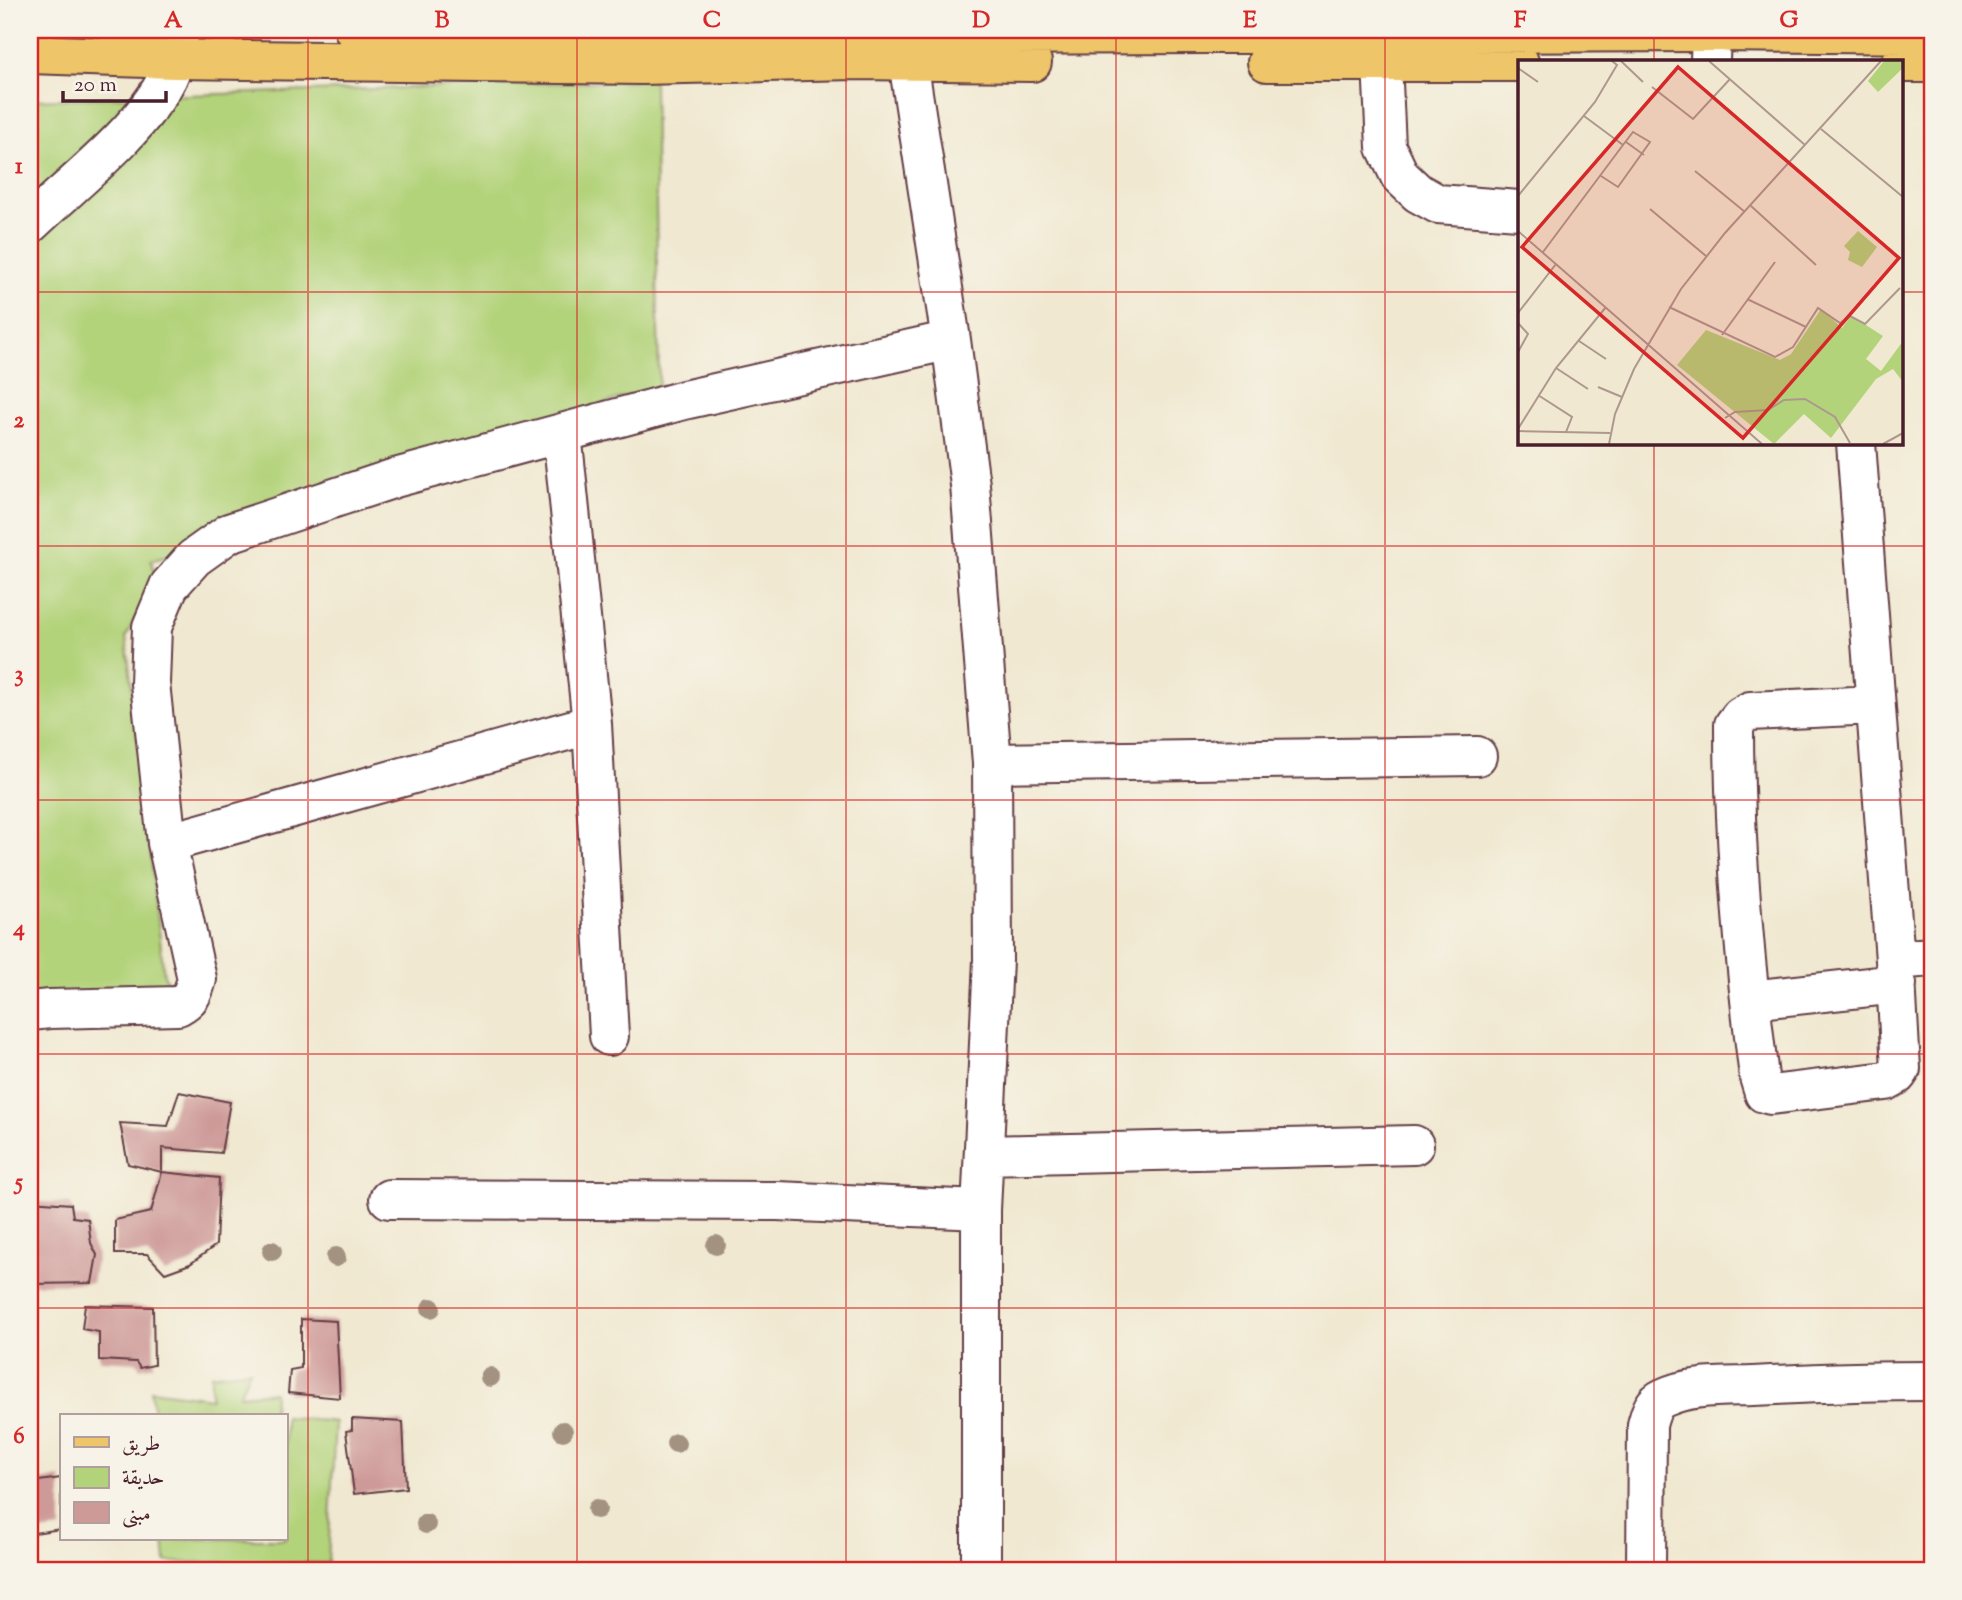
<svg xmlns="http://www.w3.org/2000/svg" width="1962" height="1600" viewBox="0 0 1962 1600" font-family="'Sorts Mill Goudy',Amiri,serif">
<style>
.green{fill:#b3d37a;stroke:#7e7952;stroke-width:2}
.building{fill:#ce9a98}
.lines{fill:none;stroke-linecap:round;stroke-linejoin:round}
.minor-casing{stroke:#633d44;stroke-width:42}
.major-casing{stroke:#633d44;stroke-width:42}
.minor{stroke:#fff;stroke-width:38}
.major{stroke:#eec569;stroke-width:38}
.tree{fill:#a39280}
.grid{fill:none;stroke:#d62828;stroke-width:2;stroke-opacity:0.55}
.inset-road{fill:none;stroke:#ae988e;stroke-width:2}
.view{fill:#d62828;fill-opacity:0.15;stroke:#d62828;stroke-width:3.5}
.inset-edge{fill:none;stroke:#4a1f2b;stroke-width:3.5}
.neatline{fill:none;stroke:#d62828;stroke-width:2.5}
.grid-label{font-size:23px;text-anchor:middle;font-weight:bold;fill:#d62828}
</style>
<rect width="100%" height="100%" fill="#f7f3e8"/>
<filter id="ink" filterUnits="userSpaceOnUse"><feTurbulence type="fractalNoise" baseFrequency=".0143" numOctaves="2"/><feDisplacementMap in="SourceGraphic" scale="14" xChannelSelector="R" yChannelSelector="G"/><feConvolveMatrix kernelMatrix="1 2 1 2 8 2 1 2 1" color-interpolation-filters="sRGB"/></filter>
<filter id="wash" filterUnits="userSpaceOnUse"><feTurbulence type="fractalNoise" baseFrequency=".00686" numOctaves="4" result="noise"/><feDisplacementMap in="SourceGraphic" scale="28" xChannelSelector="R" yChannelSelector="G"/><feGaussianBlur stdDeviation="1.57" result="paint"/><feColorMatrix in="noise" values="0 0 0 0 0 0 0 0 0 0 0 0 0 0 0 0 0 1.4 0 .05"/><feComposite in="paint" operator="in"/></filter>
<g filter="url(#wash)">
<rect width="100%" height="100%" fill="#f0e8d0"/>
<path class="green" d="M654,80L659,386L237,519L196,547L151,560L156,578L126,637L164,975L174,997L30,999V100Z
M250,1370L239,1395L274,1392L273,1416H275H154L151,1390L211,1398V1375Z
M285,1417L335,1422L328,1563L166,1562L164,1539H285Z"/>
<g id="blocks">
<path class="building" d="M179,1092L230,1102L221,1153L162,1148V1172L128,1164L120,1123L168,1126Z
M162,1172L219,1178L216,1245L190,1264L165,1273L147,1254H115V1220L151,1212Z
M30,1201L71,1204L73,1217L88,1219L91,1243L97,1255L92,1283L33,1284Z
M85,1305L153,1307L154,1365L140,1368L136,1362L99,1360V1332L82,1329Z
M301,1319L336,1321L340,1398L288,1393L290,1370L301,1368Z
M352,1419L403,1422L406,1488L354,1494L346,1431L352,1430Z
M61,1478V1529L34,1533L31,1482Z"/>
</g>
</g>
<g filter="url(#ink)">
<use href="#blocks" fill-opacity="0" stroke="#633d44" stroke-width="2"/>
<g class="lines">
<defs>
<path id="minor" d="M898,30L908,61L951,340L970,485L992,763L993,960L981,1210V1570
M1710,61L1711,30
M1382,62L1386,147L1400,176L1418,193L1438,204L1519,210
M30,224C74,182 140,132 168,77C175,62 177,46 180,30
M562,433L592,724L609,1036
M1856,443L1895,960L1901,1069L1897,1075L1886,1081L1771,1095L1764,1093L1759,1077C1744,959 1734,844 1734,725L1741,716L1750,711L1875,705
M992,763L1477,756
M167,843L592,724
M1895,960L1932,957
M1750,1000L1897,984
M30,1011L50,1009L178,1006C191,999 193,993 197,979L167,843L150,683L152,627L169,586L194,558L229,533L395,478L684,400L951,340
M984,1155L1414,1145
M389,1199L777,1201L981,1210
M1646,1570L1647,1425C1650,1415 1652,1403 1663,1398C1689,1385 1724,1387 1753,1386C1813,1383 1872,1381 1932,1381"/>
<path id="major" d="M354,30L589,35L857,32L961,35L1711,32L1932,34
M30,54L175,59L641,65L854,60L1032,62
M1267,62H1519
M1901,63H1932"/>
</defs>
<use href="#minor" class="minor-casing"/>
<use href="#major" class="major-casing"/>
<use href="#minor" class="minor"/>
<use href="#major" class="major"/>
</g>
<g class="tree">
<circle cx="716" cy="1245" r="10"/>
<circle cx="272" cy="1251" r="10"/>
<circle cx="336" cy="1257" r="10"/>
<circle cx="431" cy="1308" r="10"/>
<circle cx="490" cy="1377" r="10"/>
<circle cx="563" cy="1431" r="10"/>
<circle cx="676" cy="1443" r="10"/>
<circle cx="597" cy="1509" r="10"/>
<circle cx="426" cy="1524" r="10"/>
</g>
</g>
<path class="grid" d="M308,30V1570M577,30V1570M846,30V1570M1116,30V1570M1385,30V1570M1654,30V61M30,292H1519M1901,292H1932M1654,443V1570M30,546H1932M30,800H1932M30,1054H1932M30,1308H1932"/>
<g transform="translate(1518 60)">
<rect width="385" height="385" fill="#f0e8d0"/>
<path d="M366,1H385V8L360,32L350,21ZM340,171L359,187L344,207L330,200L332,192L326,186ZM303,249L324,268L332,257L337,258L365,276L348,299L363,311L385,281V322L375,309L358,319L313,378L286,354L256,384L159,305L188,270L262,300L273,294Z" fill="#b3d37a"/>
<path class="inset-road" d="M103,1L125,22M191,1L287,85M0,8L20,22M134,27L175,59L212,19M66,56L105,85M303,69L385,137M108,82L126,95M177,111L227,152M0,136L77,42L99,5L94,1M233,146L298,205M132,149L188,196M0,171L244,384M25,192L105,85L115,72L132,82L100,127L83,116M229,239L288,267M151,247L257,297L275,287L300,248L322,263L332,256L347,264L382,228M0,253L38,204M0,263L10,274L0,292M204,275L257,202M61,281L88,299M38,308L70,329M80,327L104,337M20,335L54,357L48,372M207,358L217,352L250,350L266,340L287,339L317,357L332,383M0,369L38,308L88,247M0,371L92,373M91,384L97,354L116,309L163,229L207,173L363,1M365,384L385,373"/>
<path class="view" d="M160,7L381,198L225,378L4,187Z"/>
<rect width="385" height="385" class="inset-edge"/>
</g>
<rect width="1962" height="1600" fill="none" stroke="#f7f3e8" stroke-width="77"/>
<rect x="60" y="1414" width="228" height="126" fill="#f7f3e8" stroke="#b29e9c" stroke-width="2"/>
<rect x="74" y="1437" width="35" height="10" fill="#eec569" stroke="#b29e9c" stroke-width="2"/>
<text x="122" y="1450" font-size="21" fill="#4a1f2b">طريق</text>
<rect x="74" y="1467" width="35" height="21" fill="#b3d37a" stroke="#b29e9c" stroke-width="2"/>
<text x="122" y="1484" font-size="21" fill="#4a1f2b">حديقة</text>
<rect x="74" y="1502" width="35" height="21" fill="#ce9a98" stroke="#b29e9c" stroke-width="2"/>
<text x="122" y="1520" font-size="21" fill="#4a1f2b">مبنى</text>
<path d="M63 91v10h103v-10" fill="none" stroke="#4a1f2b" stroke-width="3.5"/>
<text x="74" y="91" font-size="21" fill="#4a1f2b" stroke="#f7f3e8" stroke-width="5" paint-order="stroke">20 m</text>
<rect x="38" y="38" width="1886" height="1524" class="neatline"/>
<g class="grid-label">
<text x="173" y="27">A</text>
<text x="442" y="27">B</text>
<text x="712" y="27">C</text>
<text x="981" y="27">D</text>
<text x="1250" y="27">E</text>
<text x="1520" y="27">F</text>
<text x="1789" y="27">G</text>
<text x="19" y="173">1</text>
<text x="19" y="427">2</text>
<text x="19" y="681">3</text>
<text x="19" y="935">4</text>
<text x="19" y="1189">5</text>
<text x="19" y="1443">6</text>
</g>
</svg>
